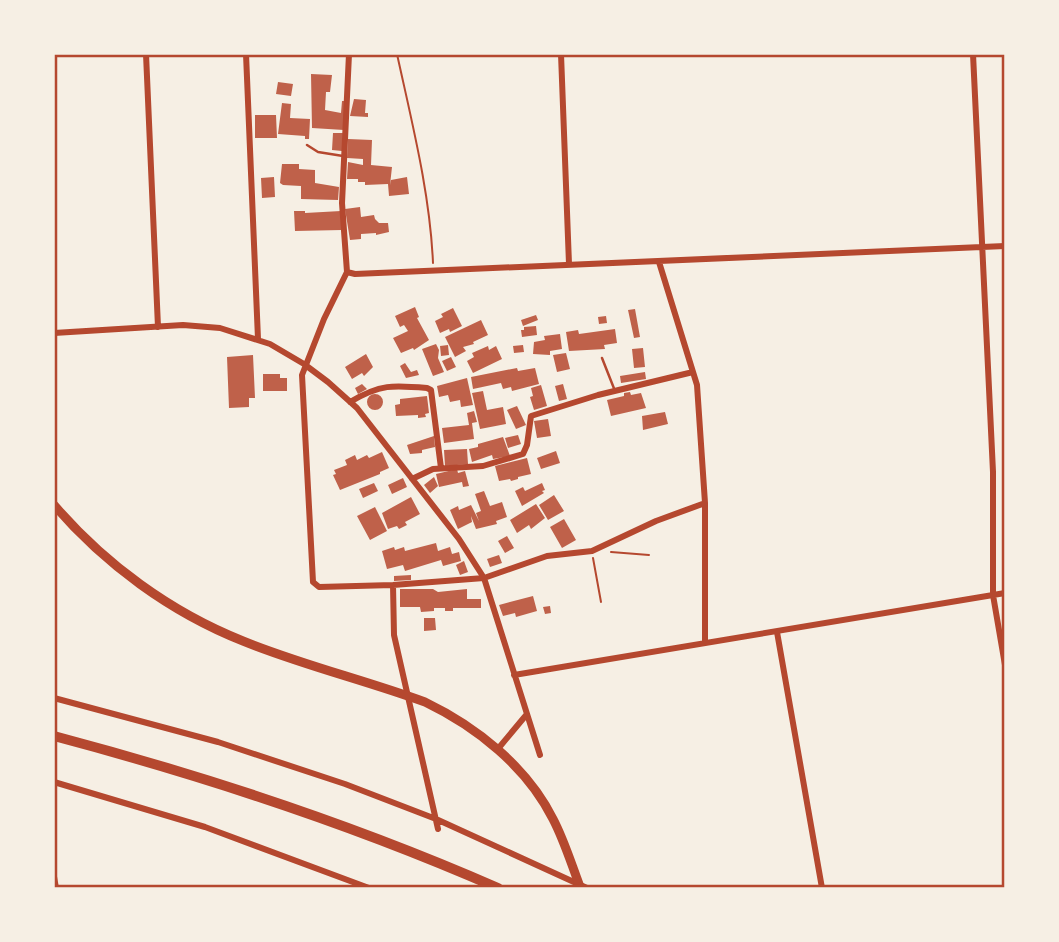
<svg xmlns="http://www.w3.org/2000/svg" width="1059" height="942" viewBox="0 0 1059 942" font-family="Commissioner,sans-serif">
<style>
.building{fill:#bf614a}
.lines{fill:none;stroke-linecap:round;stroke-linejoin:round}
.path{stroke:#b5482f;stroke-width:2}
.service{stroke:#b5482f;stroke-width:2.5}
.minor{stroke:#b5482f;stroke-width:6}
.secondary{stroke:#b5482f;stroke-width:9}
.motorway{stroke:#b5482f;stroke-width:10}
.neatline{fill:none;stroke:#b5482f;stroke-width:2.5}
</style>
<rect width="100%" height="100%" fill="#f6efe4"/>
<path class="building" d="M311,74L332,75L330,92H326L325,110L341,113L342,101H346L344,130L312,128Z
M278,82L293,84L291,96L276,94Z
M354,99L366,100L365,113H368V117L350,116Z
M282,103L291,104L290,118L310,119L309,139H305V136L278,134Z
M255,115H276L277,138H255Z
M333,133H343L342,151L332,150Z
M348,139L372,140L371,165L392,167L390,185L391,180L407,177L409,194L389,196L388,184L365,185V182H358V179H347L348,162L363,165V159L347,158Z
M282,164H299V169L315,170V183L339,187L338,200L301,199V186L283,185L280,183Z
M274,177L275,197L262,198L261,178Z
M360,207L361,217L374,215L375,219L379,223H388L389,232L376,235V233L361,234V239L350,240L345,209Z
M294,211H305V213L341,211L342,230L295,231Z
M415,307L419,317L417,318L429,340L414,350L413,348L401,353L393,338L408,331L404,325L400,327L395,316Z
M453,308L462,326L450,332L449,329L440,333L435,321L443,317L441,314Z
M635,309L640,337L634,338L628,310Z
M536,315L538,320L523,326L521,320Z
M606,316L607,323L599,324L598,317Z
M481,320L488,335L473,342L474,344L463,347L466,351L455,357L445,337Z
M536,326L537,335L522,337L521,330H524V327Z
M615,329L617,343L604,345L605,349L569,351L566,332L578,330L579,334Z
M560,334L562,349L550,351V355L533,354L534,342L545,340L544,336Z
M436,344L439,350L438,358L444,372L433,376L422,349Z
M448,345L449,355L441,356L440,346Z
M523,345L524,352L514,353L513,346Z
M488,346L489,350L496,346L502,359L473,373L467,361L474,357L472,353Z
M643,348L645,367L634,368L632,349Z
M566,353L570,369L557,372L553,355Z
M366,354L373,367L364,376L362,373L352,379L345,367Z
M253,355L255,398H249V407L229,408L227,357Z
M451,357L456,367L447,371L442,361Z
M405,363L411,372L417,370L419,375L406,378L400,366Z
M517,368L518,371L535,368L539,384L512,391L511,387L503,389L501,383L473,389L471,377Z
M645,372L646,379L621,383L620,376Z
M263,374H280V378H287V391H263Z
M467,378L473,405L461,407L460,400L450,402L448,395L439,397L437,386Z
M362,384L367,389L358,394L355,388Z
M563,384L567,399L559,401L555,386Z
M541,385L547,406L534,410L530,397L533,396L531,388Z
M483,391L487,410L503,407L506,424L480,429L472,393Z
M630,392L631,395L641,393L646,408L611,416L607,400L624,396V393Z
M367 402a8 8 0 1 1 16 0a8 8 0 1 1-16 0Z
M427,396L429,413L425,414L426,417L418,418V415L396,416L395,405L400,404V399Z
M517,406L526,425L516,429L507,410Z
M474,411L477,422L472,423L474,439L444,443L442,428L469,425L467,413Z
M665,412L668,424L643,430L642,416Z
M548,419L551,436L537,438L534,421Z
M518,435L521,444L508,448L505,438Z
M434,436L435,447L422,450V453L410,454L407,445Z
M503,437L510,456L493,459L492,455L472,462L469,449L478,447V444Z
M467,449L468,464L445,466L444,450Z
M556,451L560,463L541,469L537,458Z
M382,452L389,468L380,472V474L340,490L333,475L336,474L334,470L347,465L345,460L355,455L357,460L367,455L369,458Z
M527,458L531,474L518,477V479L511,481L510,479L499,481L495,466Z
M457,469L458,473L465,471L469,486L463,487L462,482L439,487L436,474Z
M434,477L438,486L430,493L424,485Z
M403,478L407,487L392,494L388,485Z
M374,483L378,491L363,498L359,489Z
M542,483L545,490L542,491L544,493L522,506L515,491L523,487L525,491Z
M484,491L490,506L502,502L507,517L496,521L497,524L476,529L471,516L472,522L458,529L450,510L458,506L459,510L471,505L479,521L476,513L481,511L475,494Z
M554,495L564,511L548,520L539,505Z
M411,497L420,514L405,522L407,525L399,529L397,526L388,529L382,513Z
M536,504L545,518L531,529L529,525L517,533L510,520Z
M375,507L387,531L370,540L357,516Z
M564,519L576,540L562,548L550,527Z
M507,536L514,548L505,553L498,541Z
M436,543L438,551L450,547L452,554L459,552L461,561L443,566L441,560L405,571L403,565L387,569L382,551L394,547L395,550L404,547L405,551Z
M499,555L502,563L490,567L487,559Z
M464,561L468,572L460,575L456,565Z
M411,575V580L394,581V576Z
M400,589H433L438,592L467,589V599H481V608H453V611H445V608H434V611L421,612L420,607H400Z
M533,596L537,611L516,617L515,613L503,616L499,605Z
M550,606L551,613L545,614L543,607Z
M424,618H435L436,630L424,631Z"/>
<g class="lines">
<path class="path" d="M397,54C412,123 430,193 433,263
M611,552L649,555
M593,558L601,602
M54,865L58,888"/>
<path class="service" d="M307,145L318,152L343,156
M602,358L615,391"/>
<path class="minor" d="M146,54L158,327
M246,54L258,339
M349,54L342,203L347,272L324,319L302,375L313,582L319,587L393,585L484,578L547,556L592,551L656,521L705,503
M561,54L569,264
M973,54L993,472V595L1005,665
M659,262L697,385L705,503V643
M347,272L355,274L1005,246
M54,333L183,325L220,328L270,344L304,364L328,382L357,408L459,539L484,578L540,755
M350,402C380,384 393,385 427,388L431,390L441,468
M412,479L433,469L483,466L523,454L527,445L531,416L598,395L693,372
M393,585L394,635L438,829
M777,632L822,888
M514,675L1005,593
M54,698L218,742L345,784L436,819L587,888
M497,750L527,714
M54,782L205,827L369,888"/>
<path class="secondary" d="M54,505C105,564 170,612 243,641C302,665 365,680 425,702C477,727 527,767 553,819C564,840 571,863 579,884"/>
<path class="motorway" d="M54,736C205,776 354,825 498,888"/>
</g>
<rect width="1059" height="942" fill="none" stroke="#f6efe4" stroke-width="112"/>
<rect x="56" y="56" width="947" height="830" class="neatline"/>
</svg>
